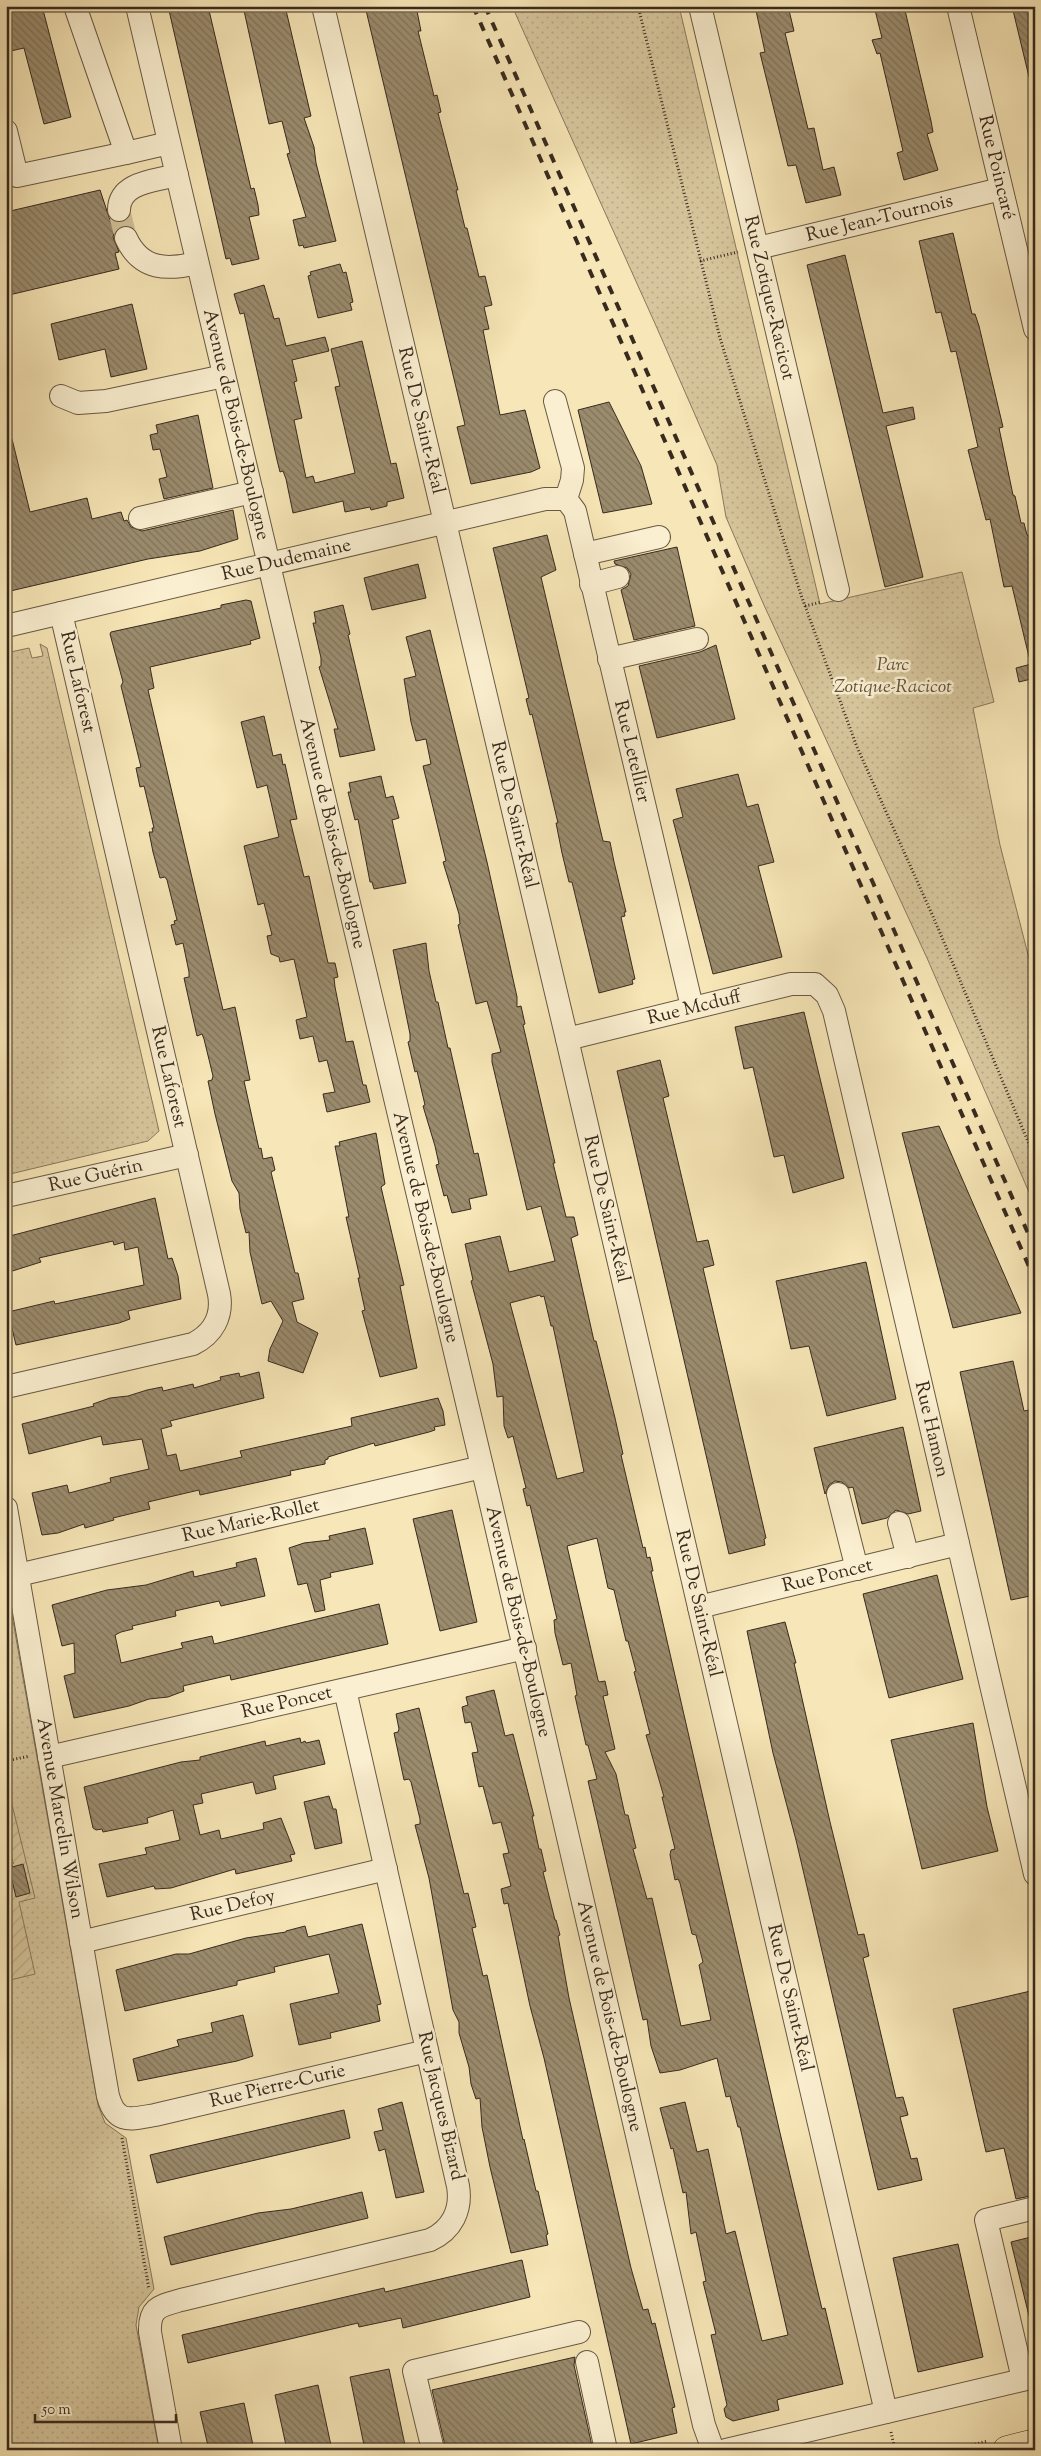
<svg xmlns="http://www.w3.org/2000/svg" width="1041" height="2456" viewBox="0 0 1041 2456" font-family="'Sorts Mill Goudy',serif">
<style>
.park{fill:url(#park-dots);stroke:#88785e}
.garden{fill:url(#garden-furrows);stroke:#88785e}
.building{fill:url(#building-back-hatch);stroke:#382a1e;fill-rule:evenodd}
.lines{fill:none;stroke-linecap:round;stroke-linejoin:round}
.minor-tunnel{stroke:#d1c098;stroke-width:22;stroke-dasharray:22 11;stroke-linecap:butt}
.minor-casing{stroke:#685944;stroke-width:24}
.major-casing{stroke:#382a1e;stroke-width:29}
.path{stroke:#382a1e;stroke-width:3;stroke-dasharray:1 2.5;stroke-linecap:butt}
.minor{stroke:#faefd0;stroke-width:22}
.major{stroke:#f7e6b7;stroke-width:28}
.rail{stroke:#382a1e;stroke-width:4;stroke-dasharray:9 9;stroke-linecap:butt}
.labels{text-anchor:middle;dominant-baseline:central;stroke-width:5;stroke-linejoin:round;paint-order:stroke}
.street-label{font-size:19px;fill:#382a1e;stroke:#faefd0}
.park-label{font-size:19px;font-style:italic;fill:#60513e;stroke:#faefd0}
</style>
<defs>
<pattern id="park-dots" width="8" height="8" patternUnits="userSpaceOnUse" patternTransform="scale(1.25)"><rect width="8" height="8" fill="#d7c69d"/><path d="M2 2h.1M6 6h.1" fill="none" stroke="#b9aa87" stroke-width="1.8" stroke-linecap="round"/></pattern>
<pattern id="garden-furrows" width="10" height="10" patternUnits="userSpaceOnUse" patternTransform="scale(1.25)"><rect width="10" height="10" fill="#d7c69d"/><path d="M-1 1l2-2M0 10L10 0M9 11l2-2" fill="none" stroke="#b9aa87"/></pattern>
<pattern id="building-back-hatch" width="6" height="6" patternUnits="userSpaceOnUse" patternTransform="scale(1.25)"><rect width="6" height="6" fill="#9b8c6e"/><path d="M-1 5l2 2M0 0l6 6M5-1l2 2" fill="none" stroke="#7f735a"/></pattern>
</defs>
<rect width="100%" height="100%" fill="#f7e6b7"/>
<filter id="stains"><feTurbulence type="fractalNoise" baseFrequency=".004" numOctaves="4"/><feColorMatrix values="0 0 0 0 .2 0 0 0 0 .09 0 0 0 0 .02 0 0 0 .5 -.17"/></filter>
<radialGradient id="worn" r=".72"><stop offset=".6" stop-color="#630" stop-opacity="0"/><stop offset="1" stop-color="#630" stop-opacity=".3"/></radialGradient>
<path class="park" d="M512,6H679L820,604L962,572L994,702L973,708L1000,845L1035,982V1206L927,958L763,603L726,517L717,465L657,328Z
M40,644L47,648L159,1131L148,1141L6,1175V653L29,648L32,658L43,656Z
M6,1581L98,2105L105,2123L126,2138L154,2289L139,2307L136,2325L159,2450H6Z"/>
<path class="garden" d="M6,1780L35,1898L19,1902L35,1974L6,1981Z"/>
<path class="building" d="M6,6H42L71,117L44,124L24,48L6,52Z
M168,6H208L251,189L254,188L258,205L259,215L249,217L259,259L232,265L230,258L226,259Z
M243,6H285L311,116L304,118L314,147L316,163L336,241L304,248L303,245L299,246L293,220L306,217L287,154L290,153L282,121L269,124Z
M365,6H416L421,31H418L434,96L437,95L441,112L438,113L458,190H456L465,228H467L479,277L485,276L492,305L484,307L489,329L483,330L500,415L525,410L540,468L531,472L471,484L457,427L465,425Z
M755,6H788L794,31L785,33L808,129L814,128L823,170L834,167L841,195L806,203L796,165L788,166L760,53L765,52Z
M874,6H904L931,121L933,132L927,134L938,170L904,180L897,153L903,151L880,53L877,54L872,40L882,38Z
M1012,6H1035V77H1029Z
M100,190L110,220L116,223L123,222L130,216L132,227L120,226L115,231L113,237L119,252L115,253L119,269L9,295L6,282V212Z
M953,233L972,314H975L979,326L1003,427L999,428L1013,495L1015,496L1021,523H1024L1027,535L1029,536L1035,560V656L1029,657L1012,586L1004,587L990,519L986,520L968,450L978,447L956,351L951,352L941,312L936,313L919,241Z
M845,255L883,413L913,407L915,419L886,426L923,577L885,587L807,265Z
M340,264L343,273L346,272L353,302L350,303L352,310L318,318L308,276L311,275L310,272Z
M264,285L274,319L279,318L286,346L325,337L329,351L292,360L297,381L294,382L302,418L294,420L306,478L313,476L315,483L355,473L335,387L340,386L331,349L362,341L391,464L396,463L404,498L387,502V506L371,510L370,507L345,512L343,501L293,513L286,479L283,471L280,472L277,460L244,313L240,314L234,294Z
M132,304L147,369L111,377L105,349L59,360L51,324Z
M609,402L641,466L652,504L603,513L578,410Z
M198,415L213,488L164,499L159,479L167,477L160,449L153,450L150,435L158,433L156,425Z
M6,439H12L30,512L87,498L92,519L121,512L124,521L127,520L131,527L142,531L233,510L238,539L200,551L148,559L6,592Z
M547,535L556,570L541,577L603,841L610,842L614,862L626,912H624L625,916L621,917L635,979L632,980L633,984L599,993L572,882H569L562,853L556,823H558L532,714L530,715L526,699L529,698L493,548Z
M677,547L695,626L634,640L621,590L628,586L631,574L627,568L615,564L614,561Z
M418,564L426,598L372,610L364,578Z
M246,600L251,601L260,638L250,641L251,644L150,667L154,688L148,690L223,1010L235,1007L250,1080L244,1081L259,1149L261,1148L263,1159L272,1157L275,1170L271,1172L295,1273H298L304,1299L292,1302L297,1322L318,1333L303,1373L268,1361L270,1349L283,1321L271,1301L262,1304L257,1283L250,1252L249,1232L246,1233L240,1209L239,1193L232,1181L215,1114L208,1081L212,1080L213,1076L204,1039L202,1034L197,1036L190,1005L184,978L189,977V972L183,943L176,945L171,925L175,924L174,921L177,920L167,880L165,877L160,878L153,852L149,832H153L152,828H154L145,790L144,786L140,787L136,768L141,767L121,686L123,682L110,634L111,632L221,608V605Z
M343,605L350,634L348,635L375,750L340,757L334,729H338L319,667L321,666V658L313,623H316L314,612Z
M430,630L487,862L517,997V1007L521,1006L525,1024L523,1025L555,1163H553L566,1217H574L578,1235L571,1238L594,1341H596L615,1418L623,1454L621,1455L643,1548L645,1547L647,1558L650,1557L653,1571H651L780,2133L822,2309L825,2308L843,2384L780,2399L777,2400L779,2410L733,2421L726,2417L724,2409L727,2405L711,2335L716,2334L703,2282L706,2281L696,2232L691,2234L686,2192L683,2193L673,2148L671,2149L660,2108L685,2102L697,2152L708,2149L726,2234L735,2231L762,2341L788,2335L740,2127H738L730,2096L726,2097L717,2058L680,2070L660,2073L651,2046L647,2019L643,2020L588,1781L597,1779L588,1745H586L575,1696L577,1695L571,1663L563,1665L555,1633L554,1620L557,1619L530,1505L527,1506L523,1489L526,1488L513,1436L508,1438L504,1426L503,1396L497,1397L493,1364L471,1281L473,1280L465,1244L500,1236L509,1272L555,1261L541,1206L527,1210L492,1062V1054L501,1052L487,1001L476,1004L458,925L460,924L459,914L443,862L446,861L423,766L431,764L426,739L416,741L411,722L404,679L416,676L406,637ZM540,1295L541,1297L544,1296L551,1326H553L584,1472L557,1479L510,1303ZM597,1538L608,1588L614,1590L626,1641H628L636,1671L634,1672L650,1734L646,1735L664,1797H662L675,1849L671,1850L670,1855L675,1880L678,1879L680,1883L692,1934L696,1935L703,1962L699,1965L711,2020L681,2026L652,1898L647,1899L633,1849L636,1848L628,1815H625L616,1774L605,1752L615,1749L603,1696L608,1695L605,1681L599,1682L598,1680L567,1546Z
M716,645L735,719L657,738L639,666L700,652Z
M1035,663V678L1019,682L1016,668Z
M264,716L273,756L281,754L283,765L285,764L297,819L290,820L304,877L309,876L328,963H335L338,977L334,978L335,987L346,1042L353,1041L363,1085H366L370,1102L327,1112L323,1094L335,1092L327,1060L319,1062L313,1036L300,1039L296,1020L307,1017L294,959L280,962L279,957L271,954L267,936L272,935L264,903L258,905L244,846L279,837L267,785L257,788L241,722Z
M738,774L747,807L758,804L774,862L758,866L782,957L713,974L673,820L683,817L676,789Z
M381,776L386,798L393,796L399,818L392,820L406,883L374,889L372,882H370L358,819L355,820L348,792H351L349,783Z
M426,943L429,971L436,1002H438L448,1048H450L474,1154L478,1153L487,1195L469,1199L471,1209L452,1213L447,1195L444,1196L436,1165L439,1164L435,1146L423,1106L425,1105L417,1071L415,1072L408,1042L410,1041V1034L393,950Z
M804,1012L844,1178L793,1193L784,1155L774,1157L753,1067L744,1069L735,1027Z
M660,1060L669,1096L663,1098L697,1242L708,1240L714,1265L703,1268L766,1538L764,1539L765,1545L729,1554L617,1071Z
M939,1126L1021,1313L953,1328L902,1133Z
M376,1133L385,1184L381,1187L404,1285L400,1286L417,1368L380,1377L362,1311L365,1310L358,1278H360L346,1217H349L335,1146H340L339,1142Z
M155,1198L168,1259L172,1258L178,1276L181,1299L128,1311L130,1319L119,1323L16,1345L8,1312L54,1301L55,1304L144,1285L138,1247L125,1250L124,1242L114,1245L113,1241L39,1258L41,1262L6,1273V1237Z
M866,1262L896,1399L827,1416L809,1346L791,1349L776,1281Z
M1013,1361L1024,1411L1035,1409V1595L1011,1600L960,1372Z
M259,1372L264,1398L170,1421L172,1426L161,1429L167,1456L176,1454L180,1471L242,1457L240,1451L352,1426L351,1418L438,1398L443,1411L445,1425L434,1427L435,1430L429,1432L375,1446L374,1443L328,1457V1459L325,1460V1464L290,1471L291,1475L200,1495L199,1490L148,1502L150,1509L113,1518L114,1520L85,1528L84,1524L58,1533L42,1535L32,1493L67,1485L69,1493L111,1482L110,1478L149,1469L142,1439L103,1445L101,1436L29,1454L22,1424L94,1406L93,1404L110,1398L128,1396L147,1390L162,1387L163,1391L193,1384L194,1388L221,1380L220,1377L239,1373L240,1377Z
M903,1427L921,1511L908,1514L896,1510L887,1518L862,1524L853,1487L849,1488L842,1482L835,1481L829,1485L825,1494L814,1448Z
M452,1510L477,1622L440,1631L413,1519Z
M365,1528L373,1564L330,1573L331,1577L320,1580L325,1610L315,1612L307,1583L298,1585L289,1548L304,1543L330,1540L329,1536Z
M256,1558L265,1596L221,1606L219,1601L175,1611L176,1616L132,1626L133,1629L121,1632L115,1635L121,1663L183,1648L181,1643L212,1636L214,1644L379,1604L388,1644L231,1680L230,1675L183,1686L184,1691L168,1697L149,1699L129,1706L74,1718L64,1676L75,1673L74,1643L62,1646L52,1605L107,1590L146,1585L193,1571L194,1577L237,1567L236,1563Z
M937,1575L963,1679L889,1698L863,1594Z
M785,1622L796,1663H794L830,1822L858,1935L864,1934L869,1956L863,1958L896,2098L903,2097L908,2115L900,2117L911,2159L917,2158L922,2180L878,2190L796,1840L773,1753L747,1631Z
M494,1690L505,1736L513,1734L534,1816H532L539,1849H541L546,1871L543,1872L555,1920H556L560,1935L558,1936L569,1998L631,2268L643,2310L648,2309L652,2324L655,2323L675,2407L672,2408L677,2433L631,2444L544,2058L530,2006L508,1903L504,1904L501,1889L511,1886L503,1854L509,1853L501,1822L493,1824L483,1786L479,1787L472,1753L478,1752L471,1722L465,1723L462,1707L468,1705L466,1697Z
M419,1708L464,1894L468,1893L476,1927L472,1928L483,1976L487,1975L523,2140L524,2139L536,2191H538L548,2234L546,2235L548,2245L511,2253L490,2167L482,2127L480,2098L476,2099L471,2084L469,2067L459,2033V2022L453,2010L429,1878L415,1825L420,1824V1819L411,1782L409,1779L404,1780L394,1733L398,1732L399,1729L396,1714Z
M973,1723L987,1807L998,1851L922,1869L891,1740Z
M300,1738L301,1743L305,1741L306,1743L319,1740L325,1764L273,1776L276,1789L256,1794L253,1782L201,1794L203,1803L193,1805L200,1835L219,1830L221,1839L264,1829L263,1823L281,1818L295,1854L290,1855L292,1861L236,1874L235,1869L171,1888L155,1889L154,1886L107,1897L99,1864L147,1854L145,1848L180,1840L173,1810L147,1818L148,1823L103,1832L102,1829L96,1830L93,1828L84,1787L181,1762L200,1760V1757L265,1741L266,1746Z
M329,1796L333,1809H336L342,1843L315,1849L304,1802Z
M23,1864L30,1893L16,1897L9,1868Z
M362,1924L381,2004L377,2005L380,2021L330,2033L331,2038L299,2045L290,2004L339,1993L329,1954L274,1967L275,1972L237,1981V1985L125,2011L116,1970L176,1954H189L246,1938L286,1932V1931L305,1926L308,1937Z
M1035,1990V2195L1016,2199L1004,2148L986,2152L953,2009Z
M243,2015L253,2056L237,2061L138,2081L133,2059L179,2046L177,2040L213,2032L211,2023Z
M402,2102L424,2192L396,2198L385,2149L379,2151L374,2132L383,2130L378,2109Z
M344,2110L350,2138L157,2183L150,2155Z
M362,2192L368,2218L171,2265L164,2237L258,2213L291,2209Z
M1035,2236V2315L1029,2316L1011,2242Z
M958,2244L983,2357L918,2372L893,2258Z
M522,2260L530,2297L403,2328L401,2318L359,2327L358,2323L188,2363L182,2335L384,2288L385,2292Z
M575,2357L574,2365L592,2446L577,2450H446L432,2390Z
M389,2369L406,2450H365L350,2377Z
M318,2385L332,2450H287L275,2395Z
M244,2403L254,2450H209L200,2412Z"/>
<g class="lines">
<path class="minor-tunnel" d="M119,210L126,238"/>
<defs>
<g id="minor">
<path d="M75,6L126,153L169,143"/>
<path id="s1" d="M137,6L489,1496L704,2425L713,2450"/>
<path id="s2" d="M323,6L567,1039L886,2412"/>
<path id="s3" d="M700,6L838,590"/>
<path id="s4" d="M958,6L1035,329"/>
<path d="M6,131L17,176L126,153"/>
<path d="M119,210C119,182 155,181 177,175"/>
<path d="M126,238C141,271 168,270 197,263"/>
<path id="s5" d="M758,248L1001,189"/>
<path d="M61,396L78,403L106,401L224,376"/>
<path d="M555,401L573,468L572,480L566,499"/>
<path id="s6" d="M566,499L575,511L692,1007"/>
<path d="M140,518L252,492"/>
<path d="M585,554L659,537"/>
<path d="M591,584L618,577"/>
<path id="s7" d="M6,626L545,499H566"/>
<path d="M609,659L697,639"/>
<path id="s8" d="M567,1039L791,984H815L827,995L834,1011L1035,1874"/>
<path id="s9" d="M6,1196L187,1155"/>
<path d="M6,1387L193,1344C213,1334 223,1316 219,1294L61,613"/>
<path d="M838,1494L857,1569"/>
<path id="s10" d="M6,1508L108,2096C116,2125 131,2119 155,2115L427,2051"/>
<path d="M899,1523L908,1557"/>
<path id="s11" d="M18,1575L482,1467"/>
<path id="s12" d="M699,1607L958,1544"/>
<path id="s13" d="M49,1757L525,1648"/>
<path id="s14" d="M81,1942L386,1869"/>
<path d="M587,2362L606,2450"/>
<path d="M1023,2379L986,2220L1035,2208"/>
<path d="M171,2450L150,2332C149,2307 160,2306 181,2300L430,2240C452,2230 462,2210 458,2186L345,1690"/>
<path d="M433,2450L414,2371L579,2332"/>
<path d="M726,2450L1035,2377"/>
</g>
<path id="major" d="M1007,2450L1035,2443"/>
</defs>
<use href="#minor" class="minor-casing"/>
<use href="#major" class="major-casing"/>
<path class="path" d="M638,6L720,338L801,595L857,747L935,921L1035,1158
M700,261L738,252
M805,606L822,602
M6,1761L30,1756
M6,1839L13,1866L6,1867L11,1883
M122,2138L149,2289
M891,2432L895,2450
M951,2450L988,2441"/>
<use href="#minor" class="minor"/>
<use href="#major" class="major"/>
<path class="rail" d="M473,6L1035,1280
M485,6L1035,1249"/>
</g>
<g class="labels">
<g class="street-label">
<text stroke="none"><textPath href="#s4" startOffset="166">Rue Poincaré</textPath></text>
<text stroke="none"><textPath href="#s5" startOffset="125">Rue Jean-Tournois</textPath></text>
<text stroke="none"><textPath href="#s3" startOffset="300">Rue Zotique-Racicot</textPath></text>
<text stroke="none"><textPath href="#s2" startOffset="426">Rue De Saint-Réal</textPath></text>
<text stroke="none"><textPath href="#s1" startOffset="430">Avenue de Bois-de-Boulogne</textPath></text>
<text stroke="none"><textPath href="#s7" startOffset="288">Rue Dudemaine</textPath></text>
<text transform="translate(77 682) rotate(77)">Rue Laforest</text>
<text stroke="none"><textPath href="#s6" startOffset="262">Rue Letellier</textPath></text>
<text stroke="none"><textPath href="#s2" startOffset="831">Rue De Saint-Réal</textPath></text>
<text stroke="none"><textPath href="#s1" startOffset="850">Avenue de Bois-de-Boulogne</textPath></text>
<text stroke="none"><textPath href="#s8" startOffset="131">Rue Mcduff</textPath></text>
<text transform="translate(168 1077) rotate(77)">Rue Laforest</text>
<text stroke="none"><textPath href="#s9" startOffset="92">Rue Guérin</textPath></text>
<text stroke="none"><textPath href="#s2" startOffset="1236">Rue De Saint-Réal</textPath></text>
<text stroke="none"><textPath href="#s1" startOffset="1255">Avenue de Bois-de-Boulogne</textPath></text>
<text stroke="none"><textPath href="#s8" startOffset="718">Rue Hamon</textPath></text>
<text stroke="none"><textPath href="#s11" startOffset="239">Rue Marie-Rollet</textPath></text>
<text stroke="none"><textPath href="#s12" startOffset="132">Rue Poncet</textPath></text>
<text stroke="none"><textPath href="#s2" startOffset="1641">Rue De Saint-Réal</textPath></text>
<text stroke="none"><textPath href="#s1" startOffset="1660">Avenue de Bois-de-Boulogne</textPath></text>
<text stroke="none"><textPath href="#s13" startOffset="244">Rue Poncet</textPath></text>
<text stroke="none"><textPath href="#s10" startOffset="315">Avenue Marcelin Wilson</textPath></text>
<text stroke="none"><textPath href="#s14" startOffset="156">Rue Defoy</textPath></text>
<text stroke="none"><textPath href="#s2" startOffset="2046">Rue De Saint-Réal</textPath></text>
<text stroke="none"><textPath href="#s1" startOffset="2065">Avenue de Bois-de-Boulogne</textPath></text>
<text stroke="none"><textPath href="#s10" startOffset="782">Rue Pierre-Curie</textPath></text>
<text transform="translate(440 2106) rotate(77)">Rue Jacques Bizard</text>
</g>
<g class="park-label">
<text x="893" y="665">Parc<tspan x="893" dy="22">Zotique-Racicot</tspan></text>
</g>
</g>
<rect width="1041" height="2456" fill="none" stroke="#f7e6b7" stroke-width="25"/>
<rect x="8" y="8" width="1026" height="2441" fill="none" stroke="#382a1e" stroke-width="2.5"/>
<rect x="12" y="12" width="1016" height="2431" fill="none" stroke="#382a1e"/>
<path d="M35 2414v8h141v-8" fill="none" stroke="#382a1e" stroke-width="2.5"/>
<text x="42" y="2414" font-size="15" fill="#382a1e" stroke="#faefd0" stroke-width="4" paint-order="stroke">50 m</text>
<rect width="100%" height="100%" filter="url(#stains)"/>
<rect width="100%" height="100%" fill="url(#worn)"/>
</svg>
